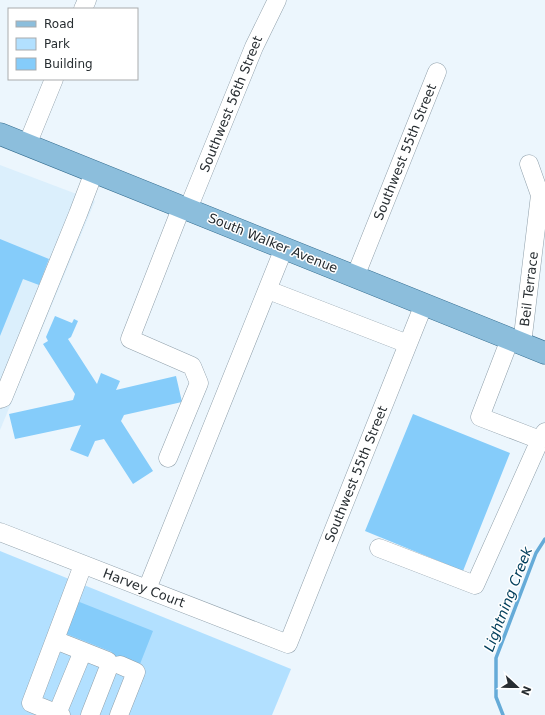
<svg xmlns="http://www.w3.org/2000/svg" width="545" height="715" viewBox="0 0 545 715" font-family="'DejaVu Sans',sans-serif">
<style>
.built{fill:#dbeffc}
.green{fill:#b2e0ff}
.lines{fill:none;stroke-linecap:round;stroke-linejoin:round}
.stream{stroke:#65abd8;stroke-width:3.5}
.building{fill:#85ccfa}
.minor-casing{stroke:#90a0ab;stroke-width:19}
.major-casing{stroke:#376f91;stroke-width:23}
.minor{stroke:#fff;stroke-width:18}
.major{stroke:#8cbedc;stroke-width:22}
.labels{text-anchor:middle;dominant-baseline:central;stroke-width:3;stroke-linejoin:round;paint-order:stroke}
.street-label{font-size:13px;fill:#272d31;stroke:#fff}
.water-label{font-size:14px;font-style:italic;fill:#013e5b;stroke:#fff}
</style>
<rect width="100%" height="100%" fill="#ecf6fd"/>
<path class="built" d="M0,165L95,201L0,430Z"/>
<path class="green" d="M0,551L291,669L272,715H0Z"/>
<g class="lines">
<path class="stream" d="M503,715L496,697V658L536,553L545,539"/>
</g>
<path class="building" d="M0,239L49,259L39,285L23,279L0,336Z
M55,316L72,323L74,319L78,321L71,337L68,339L97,384L101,373L120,381L116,390L176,376L182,402L124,415L121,421L153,471L133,484L104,439L95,441L88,457L70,450L81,425L15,439L9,414L73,400L75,394L43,344L48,341L46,337Z
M413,414L510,453L463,571L365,531Z
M77,601L153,631L140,664L124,657L105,668L112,652L64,633Z"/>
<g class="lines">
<defs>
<path id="minor" d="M83,9L87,0
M27,145L54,79
M188,209L254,47L277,0
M355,277L437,72
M268,290L408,344
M510,339L480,417L540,440
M522,344L540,195L529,164
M0,399L3,398L78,214L94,172
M168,458L199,383L192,366L130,339L182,206
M0,532L288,644L424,304
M379,548L475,585L540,440L545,432
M147,589L284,248
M55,640L108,661
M57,714L83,651
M61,715L31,703L83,565
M90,715L108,669
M119,715L136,672L120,665"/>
<path id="major" d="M0,134L545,353"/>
</defs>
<use href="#minor" class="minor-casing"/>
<use href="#major" class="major-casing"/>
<use href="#minor" class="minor"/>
<use href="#major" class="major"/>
</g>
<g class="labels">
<g class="street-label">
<text transform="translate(231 104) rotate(-68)">Southwest 56th Street</text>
<text transform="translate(405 152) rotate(-68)">Southwest 55th Street</text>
<text transform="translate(273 243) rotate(22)">South Walker Avenue</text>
<text transform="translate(529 289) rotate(-83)">Beil Terrace</text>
<text transform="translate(356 474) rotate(-68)">Southwest 55th Street</text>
<text transform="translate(144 588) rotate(21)">Harvey Court</text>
</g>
<g class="water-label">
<text transform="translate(508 599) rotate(-69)">Lightning Creek</text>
</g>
</g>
<rect x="8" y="8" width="130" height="72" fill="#ffffff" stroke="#a9abad"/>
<rect x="16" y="21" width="20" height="6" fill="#8cbedc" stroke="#a9abad"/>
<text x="44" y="28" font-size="12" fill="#272d31">Road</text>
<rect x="16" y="38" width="20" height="12" fill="#b2e0ff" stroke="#a9abad"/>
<text x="44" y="48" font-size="12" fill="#272d31">Park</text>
<rect x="16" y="58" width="20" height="12" fill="#85ccfa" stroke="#a9abad"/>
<text x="44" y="68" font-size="12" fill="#272d31">Building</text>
<g transform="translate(517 687) rotate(112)" stroke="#ffffff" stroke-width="3" paint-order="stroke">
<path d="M0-3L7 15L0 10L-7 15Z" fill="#272d31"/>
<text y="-6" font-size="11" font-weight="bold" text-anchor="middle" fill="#272d31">N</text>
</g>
</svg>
